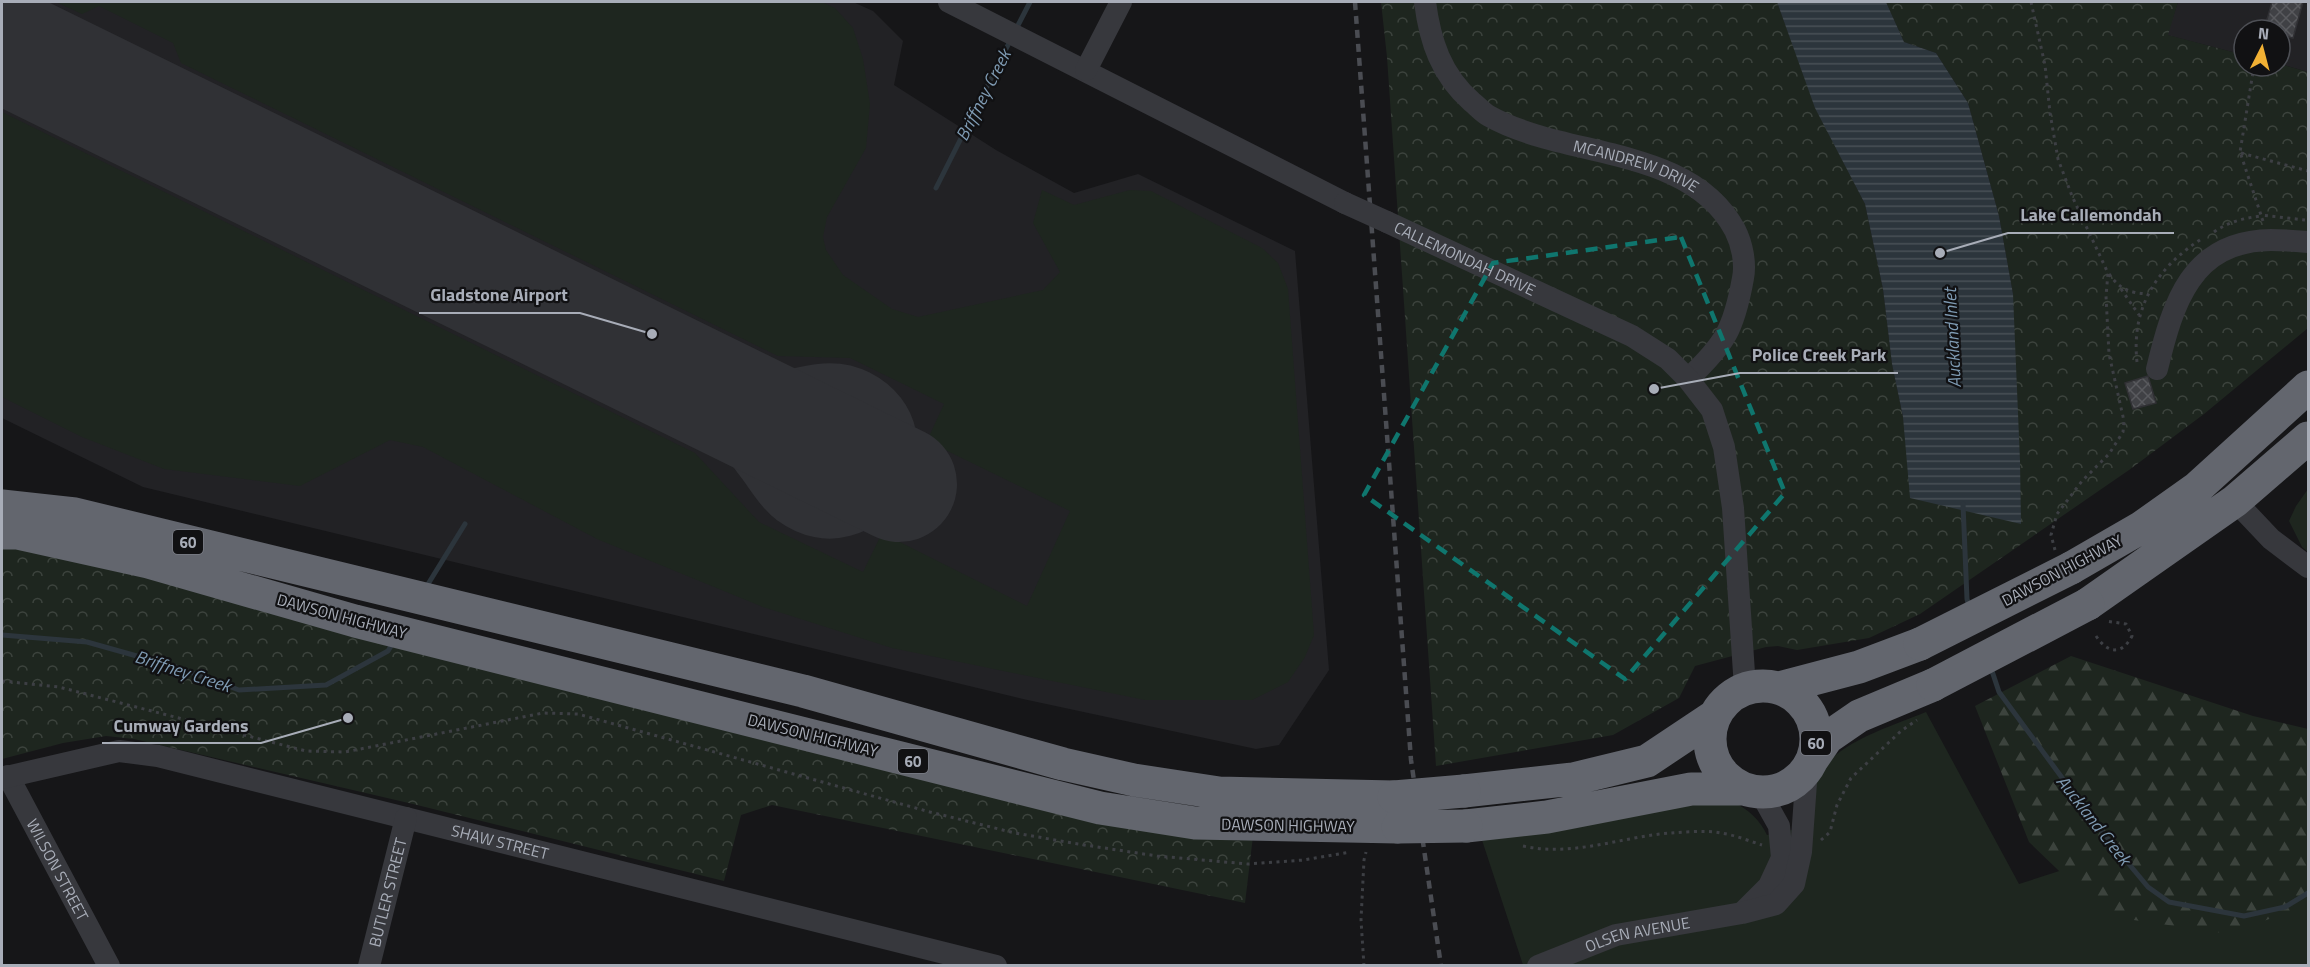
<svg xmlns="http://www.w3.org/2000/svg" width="2310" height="967" viewBox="0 0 2310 967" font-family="'Titillium Web',sans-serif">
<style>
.built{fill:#222225}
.green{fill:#1e261f}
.forest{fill:url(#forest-firs)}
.park{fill:url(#park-crowns)}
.water{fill:url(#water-rules)}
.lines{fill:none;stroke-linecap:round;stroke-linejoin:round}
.stream{stroke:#2c353c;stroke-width:5}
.taxiway{stroke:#303135;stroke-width:46}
.runway{stroke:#303135;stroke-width:116}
.building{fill:url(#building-cross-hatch);stroke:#303034;stroke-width:1.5}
.path{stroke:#3d3f44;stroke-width:3;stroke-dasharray:3 4.5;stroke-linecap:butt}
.minor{stroke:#37383d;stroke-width:22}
.highway{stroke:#63666e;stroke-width:33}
.rail{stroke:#4a4c52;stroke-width:4.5;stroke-dasharray:8 6;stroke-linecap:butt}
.minor-bridge{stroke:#37383d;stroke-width:22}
.highway-bridge{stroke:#63666e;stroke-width:33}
.marked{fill:none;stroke:#0f766e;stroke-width:4.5;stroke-dasharray:12 8;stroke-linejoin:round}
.labels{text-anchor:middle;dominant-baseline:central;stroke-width:4.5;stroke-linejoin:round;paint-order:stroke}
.shield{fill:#111113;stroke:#7b7e86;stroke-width:1.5}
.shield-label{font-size:15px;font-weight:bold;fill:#a8adb8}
.street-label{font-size:16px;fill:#a8adb8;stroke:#111113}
.water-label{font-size:18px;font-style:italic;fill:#7f9bb3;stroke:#111113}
.leader{fill:none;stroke:#a8adb8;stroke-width:2}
.callout-dot{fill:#a8adb8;stroke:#111113;stroke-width:2}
.callout-label{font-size:18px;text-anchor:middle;font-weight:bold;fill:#a8adb8;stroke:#111113;stroke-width:4.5;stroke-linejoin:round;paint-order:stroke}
</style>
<defs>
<pattern id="forest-firs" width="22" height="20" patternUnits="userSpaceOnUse" patternTransform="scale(1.5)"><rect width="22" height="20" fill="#1e261f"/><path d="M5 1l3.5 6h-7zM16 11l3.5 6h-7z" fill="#3c433d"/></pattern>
<pattern id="park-crowns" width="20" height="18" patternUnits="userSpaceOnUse" patternTransform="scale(1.5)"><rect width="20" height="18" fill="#1e261f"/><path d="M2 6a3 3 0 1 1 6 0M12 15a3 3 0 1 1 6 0" fill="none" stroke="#3c433d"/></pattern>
<pattern id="water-rules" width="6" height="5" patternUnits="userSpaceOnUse" patternTransform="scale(1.5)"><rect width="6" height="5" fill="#2c353c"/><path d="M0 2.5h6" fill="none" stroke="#485056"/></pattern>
<pattern id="building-cross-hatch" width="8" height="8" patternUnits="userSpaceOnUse" patternTransform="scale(1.5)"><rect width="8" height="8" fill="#404145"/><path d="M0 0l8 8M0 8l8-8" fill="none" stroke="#595a5e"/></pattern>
</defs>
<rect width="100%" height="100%" fill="#161618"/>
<path class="built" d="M2,2H853L873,11L903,41L894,85L996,150L1074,193L1138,174L1295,251L1329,670L1279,745L1256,749L1023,699L143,487L2,418Z
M2178,2H2308V72L2280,64V30H2244V55L2167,35Z"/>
<path class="green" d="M56,2H822L835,8L853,28L863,59L870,104L866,148L827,217L823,237L826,250L843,275L892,309L918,317L1043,290L1060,272L1033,223L1042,190L1074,205L1130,190L1151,191L1262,248L1278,263L1288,289L1314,635L1305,657L1288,682L1252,700H1145L892,648L763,607L597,539L423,447L390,440L300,486L164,469L82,437L2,397V112L695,453L759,522L863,572L882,533L1027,606L1070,511L927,441L944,404L850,358L778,356L181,63L173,43L99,6L82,14Z
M2308,489V552L2302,547L2289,521L2296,506Z
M1926,712L2019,884L2308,791V965H1523L1480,834L1638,807L1733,802C1748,809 1760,820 1767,835L1810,826C1813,810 1812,785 1821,771C1840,741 1895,725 1926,712Z"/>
<path class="forest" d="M2071,656L2253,716L2308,729V904L2230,934L2106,916L2029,842L1975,706Z"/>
<path class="park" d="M1381,2H1777L1816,108L1865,204L1883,289L1892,364L1903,417L2013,294L1999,216L1968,103L1936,53L1904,42L1886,2H2178L2168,35L2244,55V66L2280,64L2308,72V328L2204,414L2129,470L1920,614L1869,638L1797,650L1778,646L1766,647L1695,666L1679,698L1613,735L1436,766L1387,57Z
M2,545L51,552L1253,836L1245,903L772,805L741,815L724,881L413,804L134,739L106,736L63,743L2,759Z"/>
<path class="water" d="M1777,2H1886L1904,42L1936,53L1968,103L1999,216L2013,294L2020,461L2021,524L1910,498L1903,417L1892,364L1883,289L1865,204L1815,108Z"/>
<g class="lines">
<path class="stream" d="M1015,31L1030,2
M936,188L1011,39
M1963,504L1967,599L1969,606
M425,589L465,524
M2,635L87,642L176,667L239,690L326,685L388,651L394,641
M1991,668L1999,692L2099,828L2148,887L2169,902L2244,916L2285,907L2308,893"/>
<path class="taxiway" d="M623,349L721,395C767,414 815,370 859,393C941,435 865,556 791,502C778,492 769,476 759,463C741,439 724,414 706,389"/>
<path class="runway" d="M2,44L899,484"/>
</g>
<path class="building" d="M2272,2H2303L2293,38L2280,35V30H2264Z
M2148,376L2156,403L2133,409L2125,383Z"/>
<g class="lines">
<path class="path" d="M2031,2L2045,65L2050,113L2058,159L2072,196L2108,273L2106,296L2109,354L2124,421L2123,432L2109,454L2082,481L2057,514L2051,535L2055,550
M2254,66L2240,152L2261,215L2305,220
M2241,153L2308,171
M2214,232C2228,222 2244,218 2261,216L2263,221
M2109,274C2120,289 2129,293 2148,294
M2121,289L2139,315
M2137,362C2131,307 2157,267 2203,238
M2096,636C2108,654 2122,655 2132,636L2126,624L2106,621
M2,681L59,687L306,751L345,752L543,713L578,714L930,812L1015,833L1078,844L1157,856L1248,864L1304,860L1350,852
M1821,840L1830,832L1837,805L1851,778L1901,731L1917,720
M1523,846C1573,857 1621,837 1670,833C1686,832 1705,830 1721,833C1735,835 1749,841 1762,845
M1364,966L1361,920L1364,860L1366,852"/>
<g class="minor">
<path d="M949,2L1345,203"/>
<path id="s1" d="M1425,2C1430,41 1441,75 1472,102C1477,106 1483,113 1489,116C1565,159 1690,145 1735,230C1742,244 1746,263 1743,278C1734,329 1725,344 1688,379"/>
<path d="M1086,70L1121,2"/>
<path id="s2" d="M1387,222L1632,336L1668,359L1688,379L1712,410L1724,447L1733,508L1745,688"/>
<path d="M2157,369C2173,303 2191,241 2271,240C2284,240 2296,241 2308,242"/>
<path d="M2235,501L2271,539L2308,567"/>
<path id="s3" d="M8,776L109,966"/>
<path id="s4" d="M2,778L119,751L158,756L996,966"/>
<path d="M1743,912L1769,886L1782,858L1779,826L1760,792"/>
<path id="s5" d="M369,966L406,818"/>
<path id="s6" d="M1538,966L1616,935L1742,913L1776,904L1794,884L1801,852L1807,769"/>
</g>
<path class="highway" d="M2,506L75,514L803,691L1063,764L1134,780L1219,793L1394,797
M2,533H17L148,562L355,621L1100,808L1195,823L1398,827
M2071,568L2142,527L2197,488L2308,387
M2088,604L2235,501L2308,438
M1710 739a53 53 0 1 1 106 0a53 53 0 1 1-106 0Z
M1779,688L1859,667L1920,644
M1812,760L1827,738L1859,716L1933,685
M1464,791L1573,779L1647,761L1713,717
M1466,826L1547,817L1691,789H1744"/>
<path class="rail" d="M1355,2L1411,760L1441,966"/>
<path class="minor-bridge" d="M1345,203L1387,222"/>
<path class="highway-bridge" d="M1920,644L2071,568
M1933,685L2088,604
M1394,797L1464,791
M1398,827L1466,826"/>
</g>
<path class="marked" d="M1681,237L1785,493L1625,679L1364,495L1493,263Z"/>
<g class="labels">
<g class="shield">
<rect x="173" y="530" width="30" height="24" rx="4.5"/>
<rect x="1801" y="731" width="30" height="24" rx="4.5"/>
<rect x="898" y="749" width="30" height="24" rx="4.5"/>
</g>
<g class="shield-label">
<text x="188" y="542">60</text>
<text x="1816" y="743">60</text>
<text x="913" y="761">60</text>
</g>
<g class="street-label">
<text stroke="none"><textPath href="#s1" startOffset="291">MCANDREW DRIVE</textPath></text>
<text stroke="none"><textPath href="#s2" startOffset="86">CALLEMONDAH DRIVE</textPath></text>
<text transform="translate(2062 570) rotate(-28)">DAWSON HIGHWAY</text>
<text transform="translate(342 616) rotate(15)">DAWSON HIGHWAY</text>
<text transform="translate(813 735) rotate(14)">DAWSON HIGHWAY</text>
<text transform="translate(1288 825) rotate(1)">DAWSON HIGHWAY</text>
<text stroke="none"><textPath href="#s4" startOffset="512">SHAW STREET</textPath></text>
<text stroke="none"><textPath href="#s3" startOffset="106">WILSON STREET</textPath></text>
<text stroke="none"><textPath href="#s5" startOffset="76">BUTLER STREET</textPath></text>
<text stroke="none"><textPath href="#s6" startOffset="105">OLSEN AVENUE</textPath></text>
</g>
<g class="water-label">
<text transform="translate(983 95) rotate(-63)">Briffney Creek</text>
<text transform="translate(1952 338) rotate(-93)">Auckland Inlet</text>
<text transform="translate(183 671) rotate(18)">Briffney Creek</text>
<text transform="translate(2094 820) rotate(52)">Auckland Creek</text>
</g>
</g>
<path class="leader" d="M1940 253L2008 233H2174M652 334L580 313H419M1654 389L1740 373H1898M348 718L261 743H102"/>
<g class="callout-dot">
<circle cx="1940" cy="253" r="6"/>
<circle cx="652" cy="334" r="6"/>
<circle cx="1654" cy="389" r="6"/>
<circle cx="348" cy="718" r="6"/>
</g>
<g class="callout-label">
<text x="2091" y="221">Lake Callemondah</text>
<text x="499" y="301">Gladstone Airport</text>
<text x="1819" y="361">Police Creek Park</text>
<text x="181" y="732">Cumway Gardens</text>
</g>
<rect width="2310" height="967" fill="none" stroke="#a8adb8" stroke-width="6"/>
<g transform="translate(2262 48) rotate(6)"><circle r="28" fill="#111113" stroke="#4d4f55" stroke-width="1.5"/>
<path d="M0-4.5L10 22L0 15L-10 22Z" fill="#f2b134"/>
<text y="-9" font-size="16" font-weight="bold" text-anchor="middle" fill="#a8adb8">N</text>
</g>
</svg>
